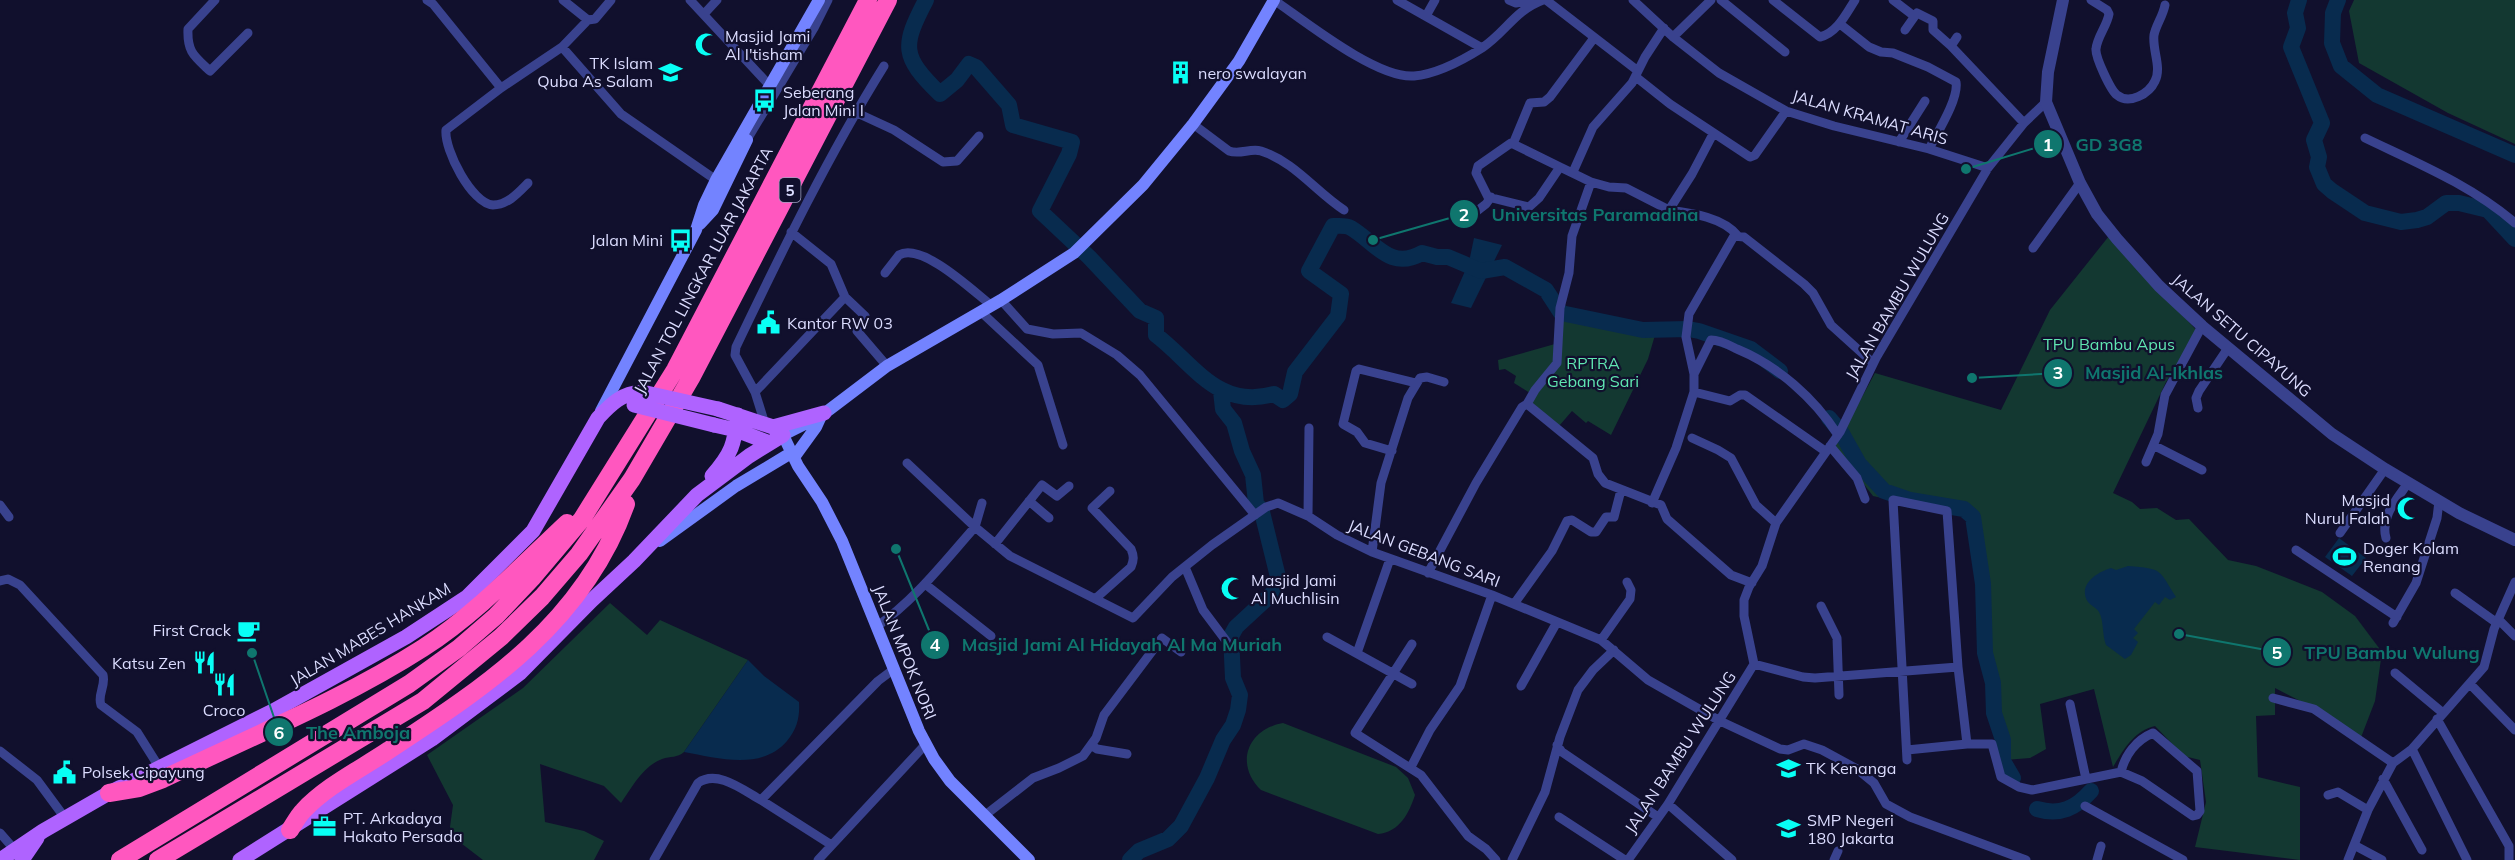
<svg xmlns="http://www.w3.org/2000/svg" width="2515" height="860" viewBox="0 0 2515 860" font-family="Mulish,sans-serif">
<style>
.green{fill:#133831}
.water{fill:#082b4e}
.lines{fill:none;stroke-linecap:round;stroke-linejoin:round}
.river{stroke:#082b4e;stroke-width:16}
.minor{stroke:#39428e;stroke-width:9}
.tertiary{stroke:#39428e;stroke-width:12}
.secondary{stroke:#7383ff;stroke-width:12}
.primary{stroke:#af63ff;stroke-width:15}
.motorway{stroke:#ff57bf;stroke-width:18}
.primary-bridge{stroke:#af63ff;stroke-width:15}
.labels{text-anchor:middle;dominant-baseline:central;stroke-width:4.5;stroke-linejoin:round;paint-order:stroke}
.shield{fill:#11102d;stroke:#9fa0c0;stroke-width:1.5}
.shield-label{font-size:15px;font-weight:bold;fill:#dcddff}
.poi-label{font-size:16px;fill:#dcddff;stroke:#11102d;text-anchor:start}
.street-label{font-size:16px;fill:#dcddff;stroke:#11102d}
.park-label{font-size:16px;fill:#60e7b2;stroke:#11102d}
.leader{fill:none;stroke:#0f766e;stroke-width:2}
.callout-dot{fill:#0f766e;stroke:#11102d;stroke-width:2}
.mark-label{font-size:18px;text-anchor:middle;font-weight:bold;fill:#fff}
.callout-label{font-size:18px;text-anchor:middle;font-weight:bold;fill:#0f766e;stroke:#11102d;stroke-width:4.5;stroke-linejoin:round;paint-order:stroke}
</style>
<rect width="100%" height="100%" fill="#11102d"/>
<path class="green" d="M2354,0H2515V144L2448,113L2359,63L2349,11Z
M2109,236L2199,333L2166,382L2113,493L2132,502L2140,509L2157,508L2176,520L2189,519L2228,560L2256,566L2322,592L2355,616L2382,652L2375,701L2360,740L2318,710L2275,688V715L2256,716L2258,777L2300,787V860L2195,847L2206,802L2200,760L2184,756L2155,726C2134,731 2124,749 2113,767L2094,689L2040,704L2046,749L2030,758L2005,760L1975,508L1917,506L1873,496L1835,447L1875,373L2001,410L2050,310Z
M1563,316L1655,335L1648,359L1611,435L1588,421L1586,423L1572,411L1559,426L1530,402V393L1514,383L1516,376L1505,369L1499,370L1498,360L1562,342Z
M610,603L647,635L660,620L748,660L684,752C677,758 671,756 662,759C643,766 632,787 621,803L604,786L540,764L545,822L584,831L604,841L594,860H483L453,837L450,827L453,805L427,755L523,688Z
M1283,723L1396,767L1408,778L1415,795C1409,813 1400,832 1378,834L1261,790C1234,764 1248,729 1283,723Z"/>
<path class="water" d="M1474,238L1502,245L1471,308L1451,303L1469,262Z
M2339,538L2366,558L2352,576L2325,557Z
M2128,566C2164,569 2158,569 2176,597L2170,600L2165,597L2159,605L2155,602L2134,629L2138,633L2133,638L2138,642L2131,655L2125,659L2106,645C2102,635 2104,621 2099,612C2096,607 2091,606 2088,602C2077,585 2097,572 2111,568L2116,570Z
M748,660L764,676L799,702C800,717 797,729 787,741C761,771 718,758 684,752Z"/>
<g class="lines">
<path class="river" d="M926,0C902,46 901,56 940,94L957,80L969,64L976,67L1009,105L1013,125L1072,142L1069,154L1040,211L1089,257L1140,311L1156,318V335C1194,364 1218,410 1274,394L1283,400L1290,394L1295,372L1338,316L1341,294L1309,271L1333,226C1339,226 1346,225 1351,228C1376,243 1390,271 1422,253L1437,257H1448L1481,271L1505,267L1546,290L1561,313L1643,330L1688,329L1699,331L1751,349L1780,371
M2299,0L2295,13L2298,28L2291,47L2322,123L2314,140L2319,157L2317,167L2324,184L2332,191L2365,213L2401,222L2417,220L2427,217L2446,203H2459L2488,210L2515,239
M2338,0L2333,13L2332,43L2341,66L2377,95L2515,155
M1221,391L1223,409L1234,423L1242,451L1253,475L1256,503L1260,509
M1829,418L1841,432L1859,464L1884,491L1910,500L1964,509L1973,517L1983,584L1985,653L1993,683L1994,713L2003,740V761L2013,778
M2037,809C2060,816 2076,808 2091,791
M1130,860L1139,851L1168,839L1181,826L1207,778L1223,740L1233,725L1238,710L1240,695L1233,678L1231,636L1236,627L1276,590L1279,581L1262,512"/>
<path class="minor" d="M215,0L188,29C187,52 194,56 210,71L248,33
M427,0L433,4L501,88
M563,0L588,20L595,19L611,0
M690,0L771,87
M1274,0C1306,22 1377,79 1414,76C1438,74 1463,60 1482,48C1507,31 1514,11 1543,0
M1397,0L1482,48
M1509,0L1516,3L1531,0
M1546,0L1638,71
M1633,0L1673,37L1719,73L1786,111L1834,126L1929,149L1988,168
M1721,0L1785,52
M1773,0L1820,37C1837,33 1846,14 1855,0
M1893,0L1914,16
M2091,0L2107,10L2109,14C2107,26 2097,37 2096,49C2095,57 2111,91 2117,95C2129,105 2149,94 2155,81C2162,67 2152,50 2154,35C2156,25 2163,16 2165,5
M704,14L717,0
M1426,16L1435,0
M1840,24L1869,47L1881,52L1893,53L1928,67L1956,82C1959,99 1937,133 1929,149
M1905,30L1917,13L1933,21V30L1951,46
M1673,37L1711,0
M1957,37L1951,46L2024,123
M562,47L621,114L716,180
M1636,77L1670,104L1750,157L1755,155L1786,111
M855,112L894,130L943,162L957,161L979,136
M1193,124L1229,151C1240,155 1250,148 1261,151C1295,162 1315,191 1344,210
M748,138L814,28L828,0
M2365,138C2417,163 2471,185 2515,223
M1899,142L1925,101
M1513,144L1530,103L1544,102L1550,97L1594,38
M1560,167L1511,143L1478,166L1476,173L1488,197L1529,207L1539,198L1560,167L1591,182L1609,187L1626,188L1669,210L1692,174L1713,134
M1573,172L1593,127L1632,83L1645,57L1664,28
M528,183C519,192 508,205 493,205C472,204 444,150 446,130L501,88L562,47L588,20
M1669,210C1691,213 1723,217 1738,236
M1468,218L1486,204L1491,197
M791,232L831,264L845,297L865,316L857,331L887,366
M2033,248L2080,183
M885,273L899,255C922,242 973,291 991,305
M1001,300L1027,329L1053,334L1081,333L1117,355L1140,375L1255,515
M980,311L1038,365L1063,445
M1694,374L1711,340C1720,340 1729,345 1737,349C1778,366 1814,398 1838,435
M755,392L845,297
M1694,392V374L1686,337L1689,314L1734,236L1744,237L1804,284L1813,293L1831,325L1873,363
M1527,404L1535,390L1557,363L1560,308L1569,273L1572,236L1591,182
M2198,408L2196,398L2199,391L2228,348
M765,424L755,392L735,355L736,347C782,251 828,156 884,66
M1692,438L1718,450L1731,458L1756,505L1776,523
M1830,446L1857,478L1865,499
M2155,446L2202,470
M1392,451L1365,443L1357,432L1343,424L1356,371L1359,369L1416,383
M2146,462L2158,434L2165,395L2202,326
M907,463L975,527L982,503
M1029,501L1049,518
M1652,503L1676,448L1694,392L1730,401L1740,395H1745L1825,451
M0,505L9,517
M1308,516L1309,428
M2340,533L2385,469
M2386,538C2380,517 2397,499 2408,483
M995,544L1042,485L1057,496L1069,486
M2296,550L2397,617
M1372,552L1381,483L1408,398L1420,378L1427,377L1444,382
M1185,567L1203,610L1227,642
M1428,573L1476,483L1522,407L1527,404L1593,458L1598,474L1605,483L1661,505L1667,519L1731,575L1752,583
M0,581L8,579L20,585L103,675C106,686 97,695 101,705L137,732L159,767
M925,584L991,636
M2455,593L2497,623
M1095,599L1131,567C1134,560 1134,556 1131,549L1092,508L1110,491
M1514,604L1552,551L1567,521L1572,520L1591,532H1596L1606,517H1614L1621,490
M1821,606L1837,638L1839,695
M2498,619L2515,636
M2393,623L2416,583L2437,518L2439,501
M876,627C915,600 944,562 975,527L1010,556L1133,618L1172,577L1212,545L1266,507L1278,503L1308,516L1337,535L1372,552L1492,595L1601,640L1648,680L1720,721L1780,749L1788,750L1804,744L1822,750L1857,769L1874,783L1886,804L1910,817L2026,860
M1327,637L1412,684
M1601,640L1630,599L1631,590L1627,582
M1412,644L1355,733L1421,775L1468,836L1486,849L1496,860
M1357,653L1390,559
M1754,664L1803,677L1815,678L1958,667
M2395,673L2443,713
M2470,684L2515,730
M1521,686L1557,622
M2273,698L2314,709L2393,763
M2070,704L2086,779
M2437,719L2509,846V860
M1091,745L1097,749L1127,754
M1557,745L1562,752L1658,817
M2412,749L2467,860
M1907,750L1967,744
M0,751L37,780L65,818
M1907,760L1893,500L1947,511L1958,667L1967,744H1992L2001,777L2019,787L2032,790L2121,772L2142,781L2193,816L2197,815L2200,811L2197,771L2153,733C2136,740 2125,755 2121,772
M1411,767L1430,730L1460,686L1492,595
M2383,779L2422,850
M2328,795L2338,792L2368,810
M761,800L830,844
M1668,804L1732,860
M2085,806L2183,860
M984,816L1033,778L1059,768L1083,756L1096,738L1104,715L1162,638L1181,652
M1559,817L1625,860
M0,833L14,849
M2354,845L2382,860
M654,860L698,783C717,769 743,790 761,800L878,681L894,669
M818,860L925,745
M1512,860L1545,792L1560,737L1578,690L1593,670L1614,650
M1628,860L1668,804L1754,664L1744,616V600L1749,587L1762,566L1776,523L1840,432L1876,358L1988,168L2024,123L2046,102
M1834,860L1838,851
M2097,860L2101,846
M2348,860L2368,810L2393,763L2412,749L2484,667L2494,629L2515,582"/>
<path class="tertiary" d="M2063,0L2048,72L2046,102L2080,183L2097,214L2117,239L2159,286L2202,326L2332,434L2385,469L2459,513L2515,540"/>
<path class="secondary" d="M700,224L713,210L747,140
M601,411L696,230L704,205L716,180L819,0
M795,456L816,427L821,416
M660,541L736,486L786,456
M1029,860L950,781L934,759L919,731L842,541L822,502L798,466L783,435L821,416L887,366L1001,300L1074,253L1143,185L1193,124L1239,61L1274,0"/>
<path class="primary" d="M714,425L736,430L770,443
M773,427L824,413
M712,476C732,453 734,445 738,415
M0,860L43,831L109,793L273,711L406,637L467,597L533,531L598,418C611,404 622,393 642,392
M22,860L37,838
M240,860L432,739L520,673L591,601L634,561L697,495L749,456L783,435L773,427L718,409"/>
<path class="motorway" d="M109,793L139,788L163,779C250,737 342,700 423,648C476,614 521,566 567,523
M290,830C294,824 298,816 303,811C326,786 361,769 389,750C488,685 584,622 626,504
M120,860L409,684L459,648L496,616L533,577L582,519L675,370L868,0
M158,860L423,701L501,637L542,597L579,554L632,479L691,378L888,0"/>
<path class="primary-bridge" d="M642,392L718,409
M634,405L714,425"/>
</g>
<defs>
<symbol id="mosque-bare" viewBox="-9 -9 18 18"><path d="M3.5-4.9A6 6 0 1 0 3.5 4.9A5 5 0 1 1 3.5-4.9Z" fill="#08fff5" stroke="#11102d" stroke-width="2.5" paint-order="stroke"/></symbol>
<symbol id="school-bare" viewBox="-9 -9 18 18"><path d="M0-5L7-2L0 1L-7-2ZM-4 1L0 2.5L4 1V4Q0 6-4 4Z" fill="#08fff5" stroke="#11102d" stroke-width="2.5" paint-order="stroke"/></symbol>
<symbol id="building-bare" viewBox="-9 -9 18 18"><path d="M-4-6H4V6H1V3H-1V6H-4ZM-2.5-4.3h1.7v1.8h-1.7ZM.8-4.3h1.7v1.8H.8ZM-2.5-1h1.7V.8h-1.7ZM.8-1h1.7V.8H.8Z" fill="#08fff5" stroke="#11102d" stroke-width="2.5" paint-order="stroke"/></symbol>
<symbol id="bus-bare" viewBox="-9 -9 18 18"><path d="M-5-6H5V4H4V6H2V4H-2V6H-4V4H-5ZM-3.5-4V0h7V-4ZM-3.5 1.2v1.5H-2V1.2ZM2 1.2v1.5H3.5V1.2Z" fill="#08fff5" stroke="#11102d" stroke-width="2.5" paint-order="stroke"/></symbol>
<symbol id="civic-bare" viewBox="-9 -9 18 18"><path d="M-.6-6.5H3V-4.5H.6V-3L4-1V1h2V6H-6V1h2V-1L-.6-3ZM-1.2 2.5V6h2.4V2.5Z" fill="#08fff5" stroke="#11102d" stroke-width="2.5" paint-order="stroke"/></symbol>
<symbol id="stadium-bare" viewBox="-9 -9 18 18"><path d="M0-5a6.5 5 0 1 0 0 10a6.5 5 0 1 0 0-10ZM-3.5-1.8h7v3.6h-7Z" fill="#08fff5" stroke="#11102d" stroke-width="2.5" paint-order="stroke"/></symbol>
<symbol id="cafe-bare" viewBox="-9 -9 18 18"><path d="M-5.5-4.5H6V0H3Q3 3.5 0 3.5H-2.5Q-5.5 3.5-5.5 0ZM3-3.2v2h1.7v-2ZM-6 4.5H4V6H-6Z" fill="#08fff5" stroke="#11102d" stroke-width="2.5" paint-order="stroke"/></symbol>
<symbol id="restaurant-bare" viewBox="-9 -9 18 18"><path d="M-5-6h1v4h1v-4h1v4h1v-4h1v5L-1.5 .5V6h-2V.5L-5-1ZM5-6V6H3V1.5H1.5Q1.5-4 5-6Z" fill="#08fff5" stroke="#11102d" stroke-width="2.5" paint-order="stroke"/></symbol>
<symbol id="office-bare" viewBox="-9 -9 18 18"><path d="M-6-3h4V-5.5h4V-3h4V5H-6ZM-1-4.5V-3h2v-1.5ZM-6 0V1H6V0Z" fill="#08fff5" stroke="#11102d" stroke-width="2.5" paint-order="stroke"/></symbol>
</defs>
<g fill-rule="evenodd">
<use href="#mosque-bare" x="690" y="28" width="33" height="33"/>
<use href="#school-bare" x="654" y="56" width="33" height="33"/>
<use href="#building-bare" x="1164" y="56" width="33" height="33"/>
<use href="#bus-bare" x="748" y="84" width="33" height="33"/>
<use href="#bus-bare" x="664" y="224" width="33" height="33"/>
<use href="#civic-bare" x="752" y="306" width="33" height="33"/>
<use href="#mosque-bare" x="2392" y="492" width="33" height="33"/>
<use href="#stadium-bare" x="2328" y="540" width="33" height="33"/>
<use href="#mosque-bare" x="1216" y="572" width="33" height="33"/>
<use href="#cafe-bare" x="232" y="614" width="33" height="33"/>
<use href="#restaurant-bare" x="188" y="646" width="33" height="33"/>
<use href="#restaurant-bare" x="208" y="668" width="33" height="33"/>
<use href="#school-bare" x="1772" y="752" width="33" height="33"/>
<use href="#civic-bare" x="48" y="756" width="33" height="33"/>
<use href="#office-bare" x="308" y="810" width="33" height="33"/>
<use href="#school-bare" x="1772" y="812" width="33" height="33"/>
</g>
<g class="labels">
<rect class="shield" x="779.5" y="178" width="21" height="24" rx="4.5"/>
<g class="shield-label">
<text x="790" y="190">5</text>
</g>
<g class="poi-label">
<text x="725" y="36">Masjid Jami<tspan x="725" dy="18">Al I'tisham</tspan></text>
<text x="653" y="63" text-anchor="end">TK Islam<tspan x="653" dy="18">Quba As Salam</tspan></text>
<text x="1198" y="73">nero swalayan</text>
<text x="783" y="92">Seberang<tspan x="783" dy="18">Jalan Mini I</tspan></text>
<text x="663" y="240" text-anchor="end">Jalan Mini</text>
<text x="787" y="323">Kantor RW 03</text>
<text x="2390" y="500" text-anchor="end">Masjid<tspan x="2390" dy="18">Nurul Falah</tspan></text>
<text x="2363" y="548">Doger Kolam<tspan x="2363" dy="18">Renang</tspan></text>
<text x="1251" y="580">Masjid Jami<tspan x="1251" dy="18">Al Muchlisin</tspan></text>
<text x="231" y="630" text-anchor="end">First Crack</text>
<text x="186" y="663" text-anchor="end">Katsu Zen</text>
<text x="224" y="710" text-anchor="middle">Croco</text>
<text x="1806" y="768">TK Kenanga</text>
<text x="82" y="772">Polsek Cipayung</text>
<text x="343" y="818">PT. Arkadaya<tspan x="343" dy="18">Hakato Persada</tspan></text>
<text x="1807" y="820">SMP Negeri<tspan x="1807" dy="18">180 Jakarta</tspan></text>
</g>
<g class="street-label">
<text transform="translate(1870 117) rotate(16)">JALAN KRAMAT ARIS</text>
<text transform="translate(703 270) rotate(-62)">JALAN TOL LINGKAR LUAR JAKARTA</text>
<text transform="translate(1897 296) rotate(-60)">JALAN BAMBU WULUNG</text>
<text transform="translate(2242 335) rotate(41)">JALAN SETU CIPAYUNG</text>
<text transform="translate(1424 553) rotate(21)">JALAN GEBANG SARI</text>
<text transform="translate(370 634) rotate(-31)">JALAN MABES HANKAM</text>
<text transform="translate(905 652) rotate(68)">JALAN MPOK NORI</text>
<text transform="translate(1680 752) rotate(-57)">JALAN BAMBU WULUNG</text>
</g>
<g class="park-label">
<text x="2109" y="344">TPU Bambu Apus</text>
<text x="1593" y="363">RPTRA<tspan x="1593" dy="18">Gebang Sari</tspan></text>
</g>
</g>
<path class="leader" d="M1966 169L2048 144M1373 240L1464 214M1972 378L2058 373M896 549L935 645M2179 634L2277 652M252 653L279 732"/>
<g class="callout-dot">
<circle cx="1966" cy="169" r="6"/>
<circle cx="1373" cy="240" r="6"/>
<circle cx="1972" cy="378" r="6"/>
<circle cx="896" cy="549" r="6"/>
<circle cx="2179" cy="634" r="6"/>
<circle cx="252" cy="653" r="6"/>
<circle cx="2048" cy="144" r="15"/>
<circle cx="1464" cy="214" r="15"/>
<circle cx="2058" cy="373" r="15"/>
<circle cx="935" cy="645" r="15"/>
<circle cx="2277" cy="652" r="15"/>
<circle cx="279" cy="732" r="15"/>
</g>
<g class="mark-label">
<text x="2048" y="151">1</text>
<text x="1464" y="221">2</text>
<text x="2058" y="379">3</text>
<text x="935" y="651">4</text>
<text x="2277" y="659">5</text>
<text x="279" y="739">6</text>
</g>
<g class="callout-label">
<text x="2109" y="151">GD 3G8</text>
<text x="1595" y="221">Universitas Paramadina</text>
<text x="2154" y="379">Masjid Al-Ikhlas</text>
<text x="1122" y="651">Masjid Jami Al Hidayah Al Ma Muriah</text>
<text x="2392" y="659">TPU Bambu Wulung</text>
<text x="358" y="739">The Amboja</text>
</g>
</svg>
